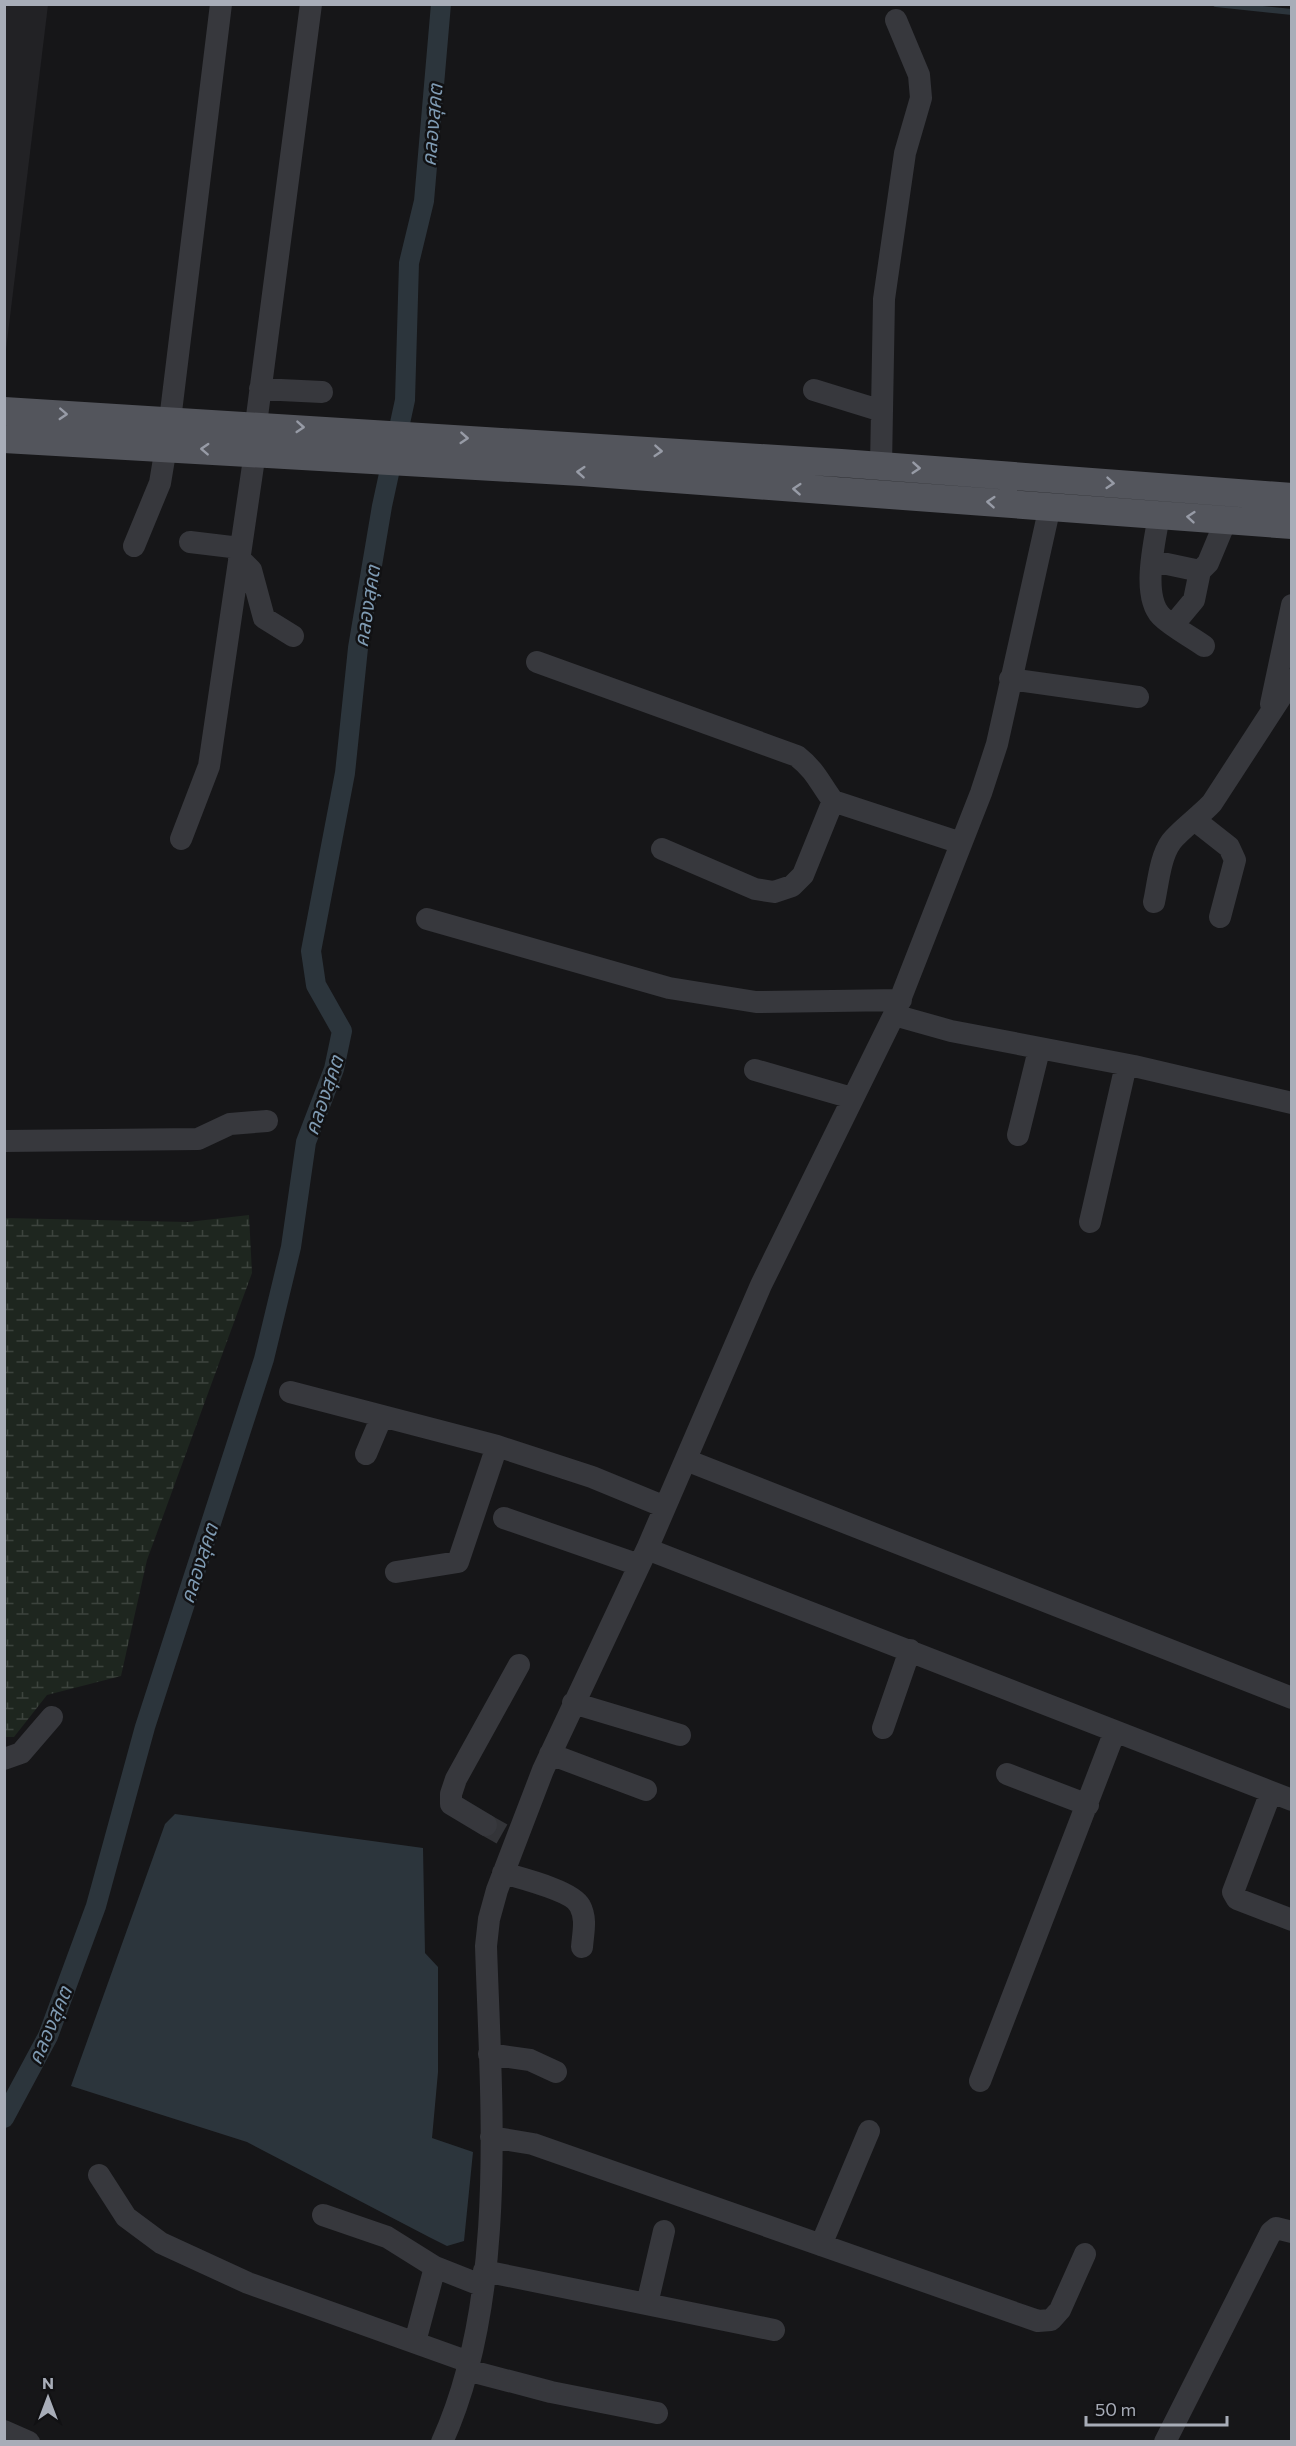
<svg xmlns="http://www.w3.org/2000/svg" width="1296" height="2446" viewBox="0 0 1296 2446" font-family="Commissioner,'Noto Sans Thai',sans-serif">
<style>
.built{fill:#222225}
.wetland{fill:url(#wetland-marsh)}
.water{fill:#2c353c}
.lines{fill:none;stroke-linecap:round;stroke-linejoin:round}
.stream{stroke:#2c353c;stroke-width:6}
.canal{stroke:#2c353c;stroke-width:20}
.minor-tunnel{stroke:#333438;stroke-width:22;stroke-dasharray:22 11;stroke-linecap:butt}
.minor{stroke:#37383d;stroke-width:22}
.major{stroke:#53555c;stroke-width:28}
.oneway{stroke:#979ba6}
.labels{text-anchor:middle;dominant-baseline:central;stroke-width:5;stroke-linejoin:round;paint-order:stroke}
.water-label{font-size:20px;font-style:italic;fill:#7f9bb3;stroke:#111113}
</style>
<defs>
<pattern id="wetland-marsh" width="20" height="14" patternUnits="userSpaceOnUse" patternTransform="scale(1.5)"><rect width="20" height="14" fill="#1e261f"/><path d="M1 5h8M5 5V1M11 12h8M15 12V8" fill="none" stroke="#3c433d"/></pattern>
</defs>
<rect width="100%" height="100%" fill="#161618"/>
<path class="built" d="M5,4L48,5L5,358L4,5Z"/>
<path class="wetland" d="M249,1215L252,1273L147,1560L121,1676L47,1695L14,1737H5V1218L188,1222Z"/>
<path class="water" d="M175,1814L423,1848L425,1953L438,1967V2072L432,2138L473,2152L464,2241L447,2246L429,2237L247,2142L71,2086L165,1824Z"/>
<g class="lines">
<path class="stream" d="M1216,4L1292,12"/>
<path class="canal" d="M4,2118L48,2036L96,1906L145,1727L264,1359L291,1247L306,1142L334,1069L342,1031L316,985L311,951L345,773L358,648L382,506L405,400L409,263L424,201L441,4"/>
<path class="minor-tunnel" d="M486,1825L502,1834"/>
<path class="minor" d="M260,389L322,392
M814,390L882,411
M170,420L221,4
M256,424L311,4
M881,466L884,299L905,153L921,98L919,75L896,20
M1159,515C1155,541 1141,595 1161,616C1172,627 1190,636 1204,646
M190,542L240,548
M134,546L160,483L166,447
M239,558L251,570L264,618L293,636
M1153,561L1200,571L1208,563L1226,520
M1174,624L1194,600L1200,571
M537,662L797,756C816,771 819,782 833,801L961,843
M1010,679L1138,697
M1271,704L1292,605
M1196,821L1229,847L1235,860L1220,917
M181,839L209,766L255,452
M662,849L755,889L774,892L792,886L803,875L833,801
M1154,902C1158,884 1160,857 1171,842C1179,831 1200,816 1212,803L1292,680
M427,919L669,988L756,1002L901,1000
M894,1015L951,1031L1134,1066L1292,1103
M755,1070L852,1098
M1018,1135L1039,1050
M4,1141L198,1139L230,1124L267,1121
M1090,1222L1126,1065
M290,1392L497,1446L592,1477L665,1507
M366,1454L382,1416
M686,1460L1292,1698
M504,1518L639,1565
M647,1549L1292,1800
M396,1572L458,1562L497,1446
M573,1703L680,1735
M883,1728L910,1650
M550,1754L646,1790
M4,1759L21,1753L52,1717
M1007,1774L1088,1805
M1271,1792L1233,1892L1237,1899L1292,1920
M486,1825L451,1804V1794L456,1779L519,1665
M503,1873C520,1878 573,1891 580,1906C587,1919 583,1933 582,1947
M489,2054L530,2060L556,2072
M980,2081L1115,1731
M491,2137L533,2144L1038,2321L1051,2320L1060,2310L1085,2254
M99,2175L126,2217L161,2243L248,2283L469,2362
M323,2215L387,2237L435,2267
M821,2245L869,2131
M484,2271L774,2330
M647,2304L664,2231
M415,2342L435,2267L483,2286
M467,2370L551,2392L657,2413
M4,2431L29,2442
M442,2442C508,2297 491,2102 486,1946L489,1919L497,1890L543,1770L647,1549L761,1285L894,1015L981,793L997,744L1050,506
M1165,2442L1271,2232L1276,2228L1292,2232"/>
<path class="major" d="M4,411L841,463L1292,497
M4,439L581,472L1292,525"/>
</g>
<defs><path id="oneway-chevron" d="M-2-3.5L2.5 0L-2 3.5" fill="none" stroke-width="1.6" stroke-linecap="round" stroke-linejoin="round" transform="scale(1.5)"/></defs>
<g class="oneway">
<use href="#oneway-chevron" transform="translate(63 414) rotate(3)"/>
<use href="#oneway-chevron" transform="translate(300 427) rotate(4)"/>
<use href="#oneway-chevron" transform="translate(464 438) rotate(4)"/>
<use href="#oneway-chevron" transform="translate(205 449) rotate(-177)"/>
<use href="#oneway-chevron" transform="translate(658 451) rotate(4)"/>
<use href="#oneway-chevron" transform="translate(916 468) rotate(4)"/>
<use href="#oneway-chevron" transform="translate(581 472) rotate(-176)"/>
<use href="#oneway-chevron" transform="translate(1110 483) rotate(5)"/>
<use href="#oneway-chevron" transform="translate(797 489) rotate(-176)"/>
<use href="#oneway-chevron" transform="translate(991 502) rotate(-176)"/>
<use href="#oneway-chevron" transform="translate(1191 517) rotate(-175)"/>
</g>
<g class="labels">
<g class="water-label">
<text transform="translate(431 125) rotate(-85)">คลองสุคต</text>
<text transform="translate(366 606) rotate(-81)">คลองสุคต</text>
<text transform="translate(323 1095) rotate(-71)">คลองสุคต</text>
<text transform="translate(198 1563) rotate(-72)">คลองสุคต</text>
<text transform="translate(49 2025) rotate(-67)">คลองสุคต</text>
</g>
</g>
<rect width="1296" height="2446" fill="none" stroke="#a8adb8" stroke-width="12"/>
<g transform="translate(48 2398)" stroke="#111113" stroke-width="4.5" paint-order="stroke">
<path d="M0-4.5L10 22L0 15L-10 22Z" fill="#a8adb8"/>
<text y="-9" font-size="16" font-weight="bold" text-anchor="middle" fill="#a8adb8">N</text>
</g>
<path d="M1086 2416v9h141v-9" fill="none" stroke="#a8adb8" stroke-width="3"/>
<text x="1095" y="2416" font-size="18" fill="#a8adb8" stroke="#111113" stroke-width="4.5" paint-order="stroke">50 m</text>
</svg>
